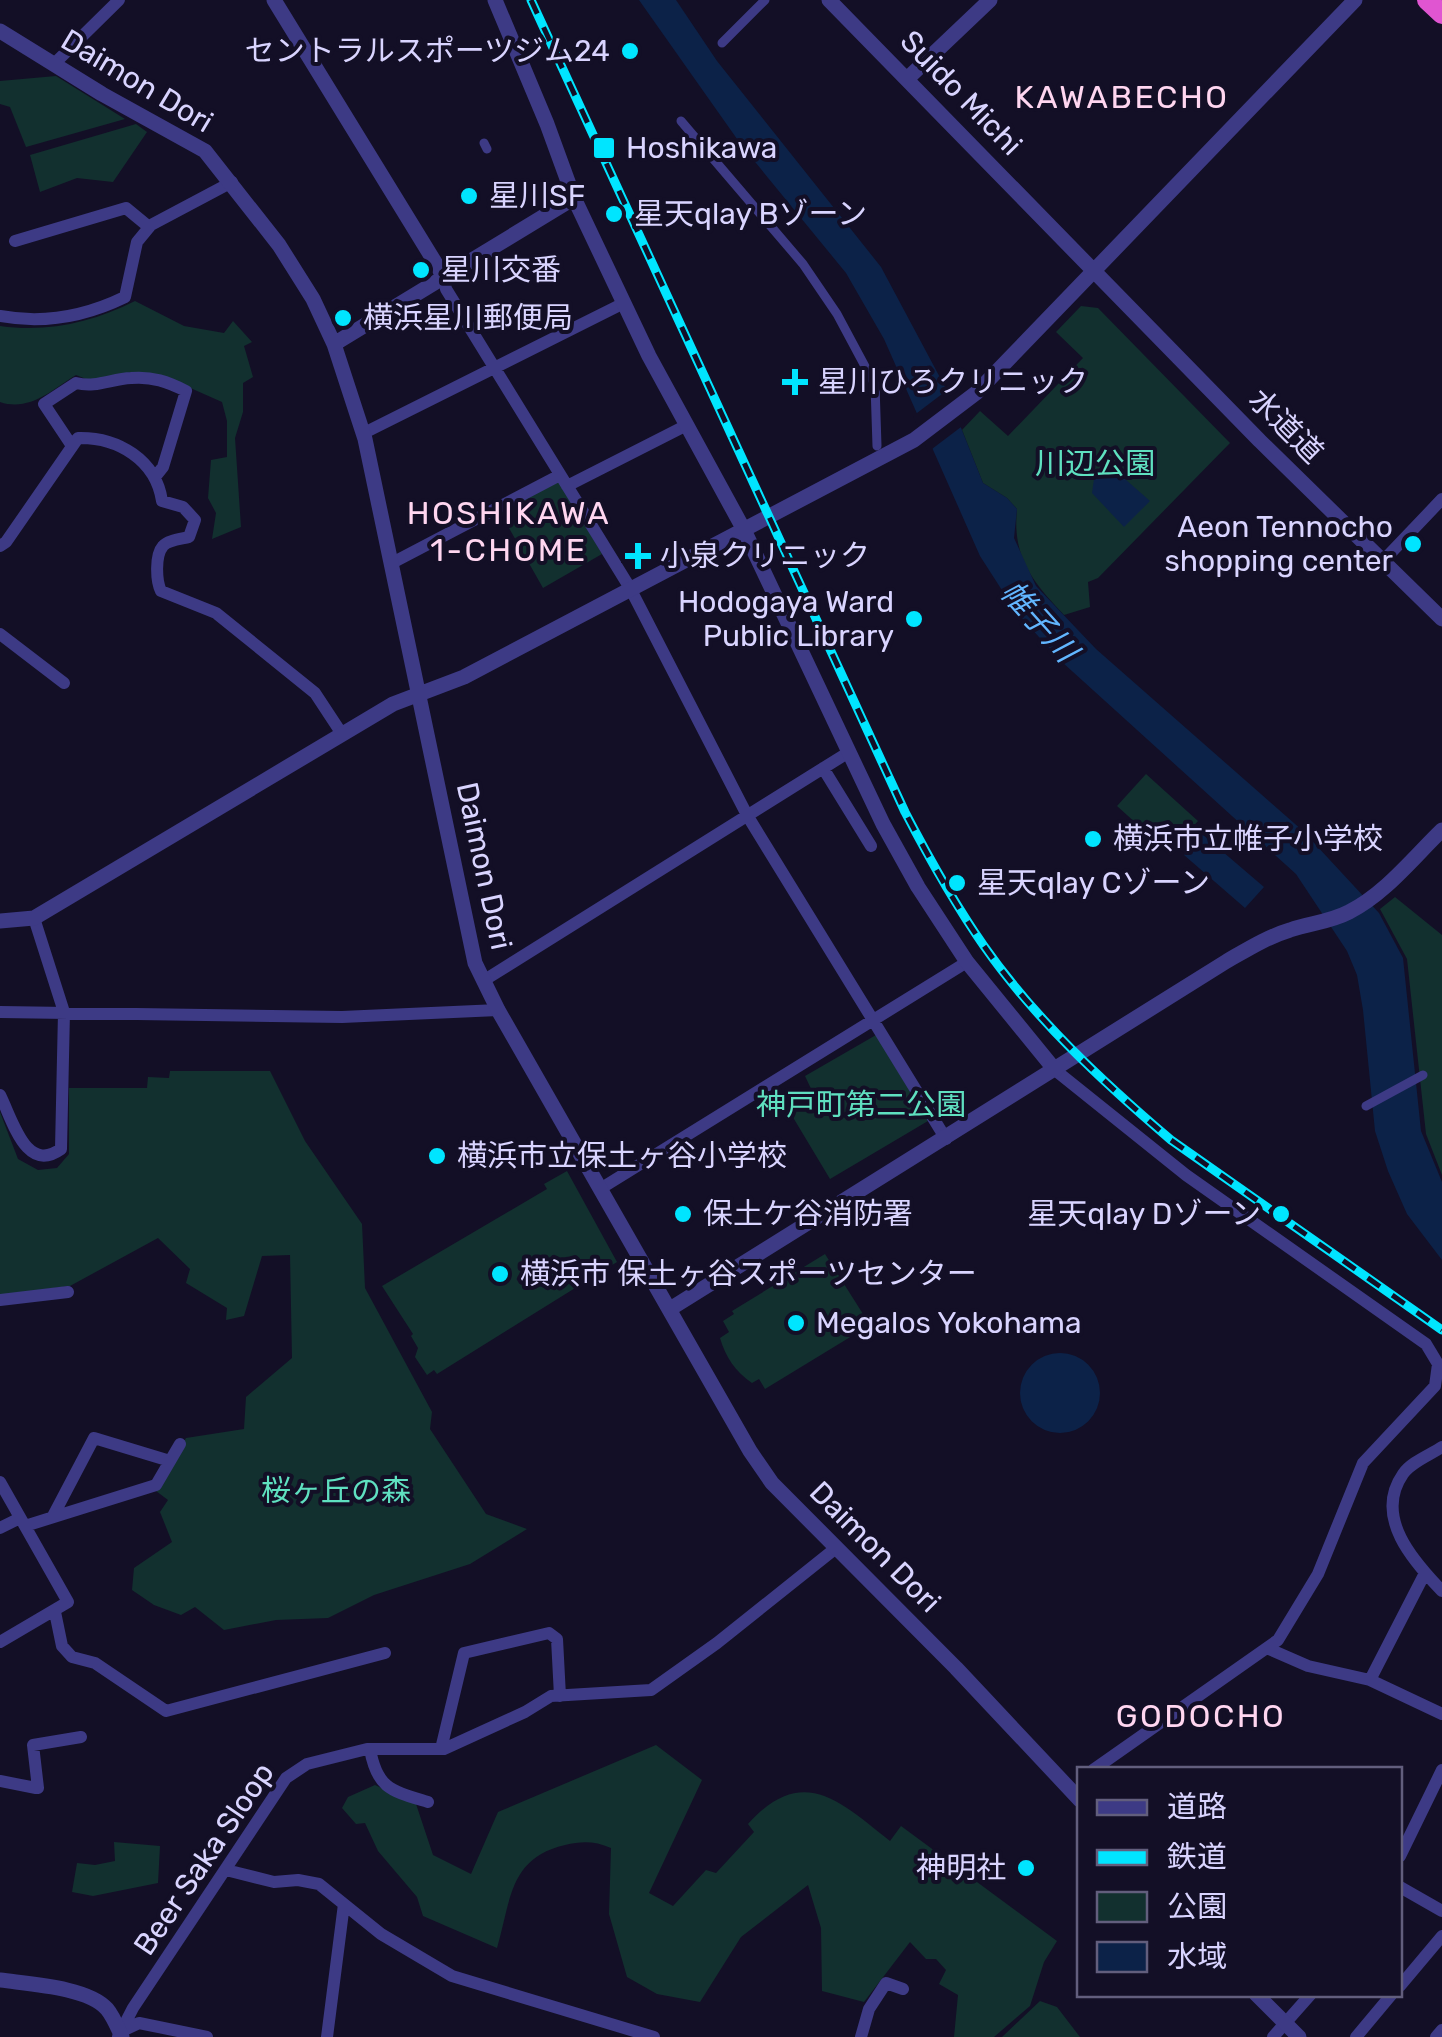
<svg xmlns="http://www.w3.org/2000/svg" width="1442" height="2037" viewBox="0 0 1442 2037" font-family="Rubik,'Noto Sans JP',sans-serif">
<style>
.green{fill:#12302f}
.water{fill:#0c2248}
.pier{fill:#130f26}
.lines{fill:none;stroke-linecap:round;stroke-linejoin:round}
.pedestrian{stroke:#3d3a85;stroke-width:9}
.minor{stroke:#3d3a85;stroke-width:12}
.tertiary{stroke:#3d3a85;stroke-width:15}
.trunk{stroke:#e055d1;stroke-width:20}
.rail-casing{stroke:#00e5ff;stroke-width:9}
.rail{stroke:#130f26;stroke-width:5;stroke-dasharray:15;stroke-linecap:butt}
.poi-dot{fill:#00e5ff;stroke:#130f26;stroke-width:4}
.labels{text-anchor:middle;dominant-baseline:central;stroke-width:8;stroke-linejoin:round;paint-order:stroke}
.poi-label{font-size:30px;fill:#d9d4ff;stroke:#130f26;text-anchor:start}
.street-label{font-size:30px;fill:#d9d4ff;stroke:#130f26}
.park-label{font-size:30px;fill:#5fe0c0;stroke:#130f26}
.neighbourhood-label{font-size:32px;letter-spacing:2.5px;fill:#ffd6f0;stroke:#130f26}
.water-label{font-size:32px;font-style:italic;fill:#62b6ff;stroke:#130f26}
</style>
<rect width="100%" height="100%" fill="#130f26"/>
<path class="green" d="M56,76L125,119L26,147L10,107L0,104V81Z
M136,124L147,132L113,182L77,178L40,192L30,155Z
M135,301L184,326L224,333L233,321L252,342L244,346L253,377L243,383V412L235,438L241,527L212,539L216,513L208,498L211,460L227,457V421L222,402L161,375L91,381L76,375C52,390 29,412 0,402V326C48,333 93,322 135,301Z
M1081,306L1098,308L1230,443L1098,578L1088,582L1090,607L1064,615C1032,581 1012,557 1017,509L1007,498L983,483L962,430L980,411L1008,436L1083,358L1056,332Z
M558,479L602,554L543,588L500,512Z
M1146,774L1198,821L1169,853L1117,806Z
M1395,897L1442,935V1175L1426,1134L1407,959L1380,909Z
M876,1035L928,1121L830,1179L788,1109L813,1093L805,1076Z
M170,1071H270L305,1141L362,1224L365,1288L432,1412L430,1429L486,1514L527,1529L470,1564L374,1595L328,1618L276,1620L224,1630L195,1607L181,1615L154,1605L132,1590L134,1568L172,1542L160,1512L168,1500L156,1491L186,1438L244,1429L246,1397L292,1358L290,1255L262,1256L244,1316L226,1320L227,1308L186,1283L190,1269L158,1238L70,1286L0,1295V1112L18,1159L38,1170L57,1168L69,1154V1088H147L148,1077L169,1078Z
M567,1171L617,1262L437,1374L434,1370L427,1375L415,1357L418,1348L411,1336L413,1334L382,1286L547,1189L544,1184Z
M825,1254L870,1325L765,1389L759,1379L752,1383C735,1371 726,1358 720,1338L729,1332L723,1321L734,1314L732,1311Z
M656,1745L702,1780L649,1893L673,1906L706,1870L716,1873L754,1832L748,1824C802,1764 839,1800 890,1841L901,1826L1057,1941L1044,1962L1030,2006L994,2037H954L958,1995L939,1984L946,1970L936,1959H926L910,1942L864,2002L822,1991L821,1928L808,1885L741,1937L700,2002L657,1994L627,1977L609,1914L611,1848C595,1841 582,1841 565,1845C509,1858 511,1900 497,1948L423,1916L417,1897L378,1851L365,1823L356,1824L342,1808L348,1797L375,1785L416,1804L433,1855L471,1874L498,1812Z
M114,1842L160,1846L158,1883L93,1896L72,1892L77,1863L95,1865L115,1861Z
M1040,2001L1057,2007L1080,2037H1002Z"/>
<path class="water" d="M639,0H676L717,61L881,267L944,385L983,483L1007,498L1017,509L1014,538L1036,586L1096,649L1303,831L1379,913L1403,958L1421,1131L1442,1182V1260L1407,1214L1388,1171L1375,1131L1363,1010L1357,975L1347,951L1296,874L1062,662L1016,612L980,556L884,339L846,273L742,146Z
M1108,464L1150,501L1124,527L1092,493L1094,479Z
M1202,834L1264,887L1245,908L1184,855Z
M1020 1393a40 40 0 1 1 80 0a40 40 0 1 1-80 0Z"/>
<path class="pier" d="M950,388L965,424L928,452L913,416Z"/>
<g class="lines">
<path class="pedestrian" d="M722,43L765,0
M681,121L803,264L837,314L875,385L877,446
M484,143L487,149
M1366,1106L1423,1075"/>
<path class="minor" d="M55,63L119,0
M15,241L126,208L149,227
M444,277L446,289L630,588L747,815L946,1139
M0,316C43,324 86,316 125,297L137,242L151,225L232,182
M364,433L624,303
M72,446L44,404L76,383C96,388 111,379 131,378C152,376 168,382 186,391L163,467L155,477
M567,486L687,425
M0,546L6,542L78,438C118,437 156,460 162,501L183,507L195,520L189,537C182,539 168,540 163,546C155,555 156,581 161,591L216,613L315,693L342,734
M1383,561L1442,499
M392,563L560,475
M0,634L64,683
M823,768L871,846
M483,981L849,752
M0,1012L342,1017L498,1010
M1055,1070L1186,1175L1426,1344L1438,1364L1435,1386L1363,1463L1318,1574L1278,1640L1093,1770
M0,1095C13,1121 26,1174 61,1149L64,1012L34,918
M600,1189L967,962
M0,1300L68,1292
M1442,1447C1430,1455 1411,1462 1403,1474C1373,1517 1414,1562 1442,1591
M0,1482L68,1602L0,1642
M53,1516L94,1438L170,1461
M25,1526L156,1485L180,1444
M0,1528L20,1518
M55,1612L62,1646L72,1657L95,1663L166,1711L385,1653
M1269,1649L1308,1666L1370,1680L1442,1714
M1370,1680L1425,1573
M370,1749C377,1789 392,1791 428,1802
M441,1749L464,1653L549,1633L557,1639L560,1696
M0,1781L36,1788
M38,1788L33,1745L81,1737
M1400,1856L1442,1770
M226,1870L274,1882L298,1880L319,1884L381,1934L452,1976L654,2037
M1400,1887L1442,1911
M1400,1986L1442,1936
M120,2032L139,2023L207,2037
M118,2037L133,2008L286,1778L307,1764L367,1749H444L525,1712L551,1696L651,1690L717,1643L836,1548
M327,2037L344,1904
M861,2037L869,2009L886,1983L903,1989
M1273,2037L1311,1994
M1356,2037L1392,1994
M1436,2037L1442,2030"/>
<path class="tertiary" d="M274,0L444,277
M495,0L547,124L574,198L649,356L744,530L883,824L918,887L967,962L1055,1070
M829,0L1260,441L1442,619
M0,31L102,94L205,151L279,245L313,299L334,344L365,439L475,963L498,1010L750,1451L772,1483L956,1668L1080,1800
M908,78L990,0
M334,344L574,198
M0,921L34,918L393,704L464,677L914,440L976,393L1355,0
M670,1309L1227,961C1248,949 1267,937 1290,930C1310,923 1330,922 1349,912C1385,894 1414,857 1442,830
M0,1980C28,1984 88,1987 107,2009C113,2016 118,2028 122,2037
M1256,1994L1299,2037"/>
<path class="trunk" d="M1427,0L1442,14"/>
<defs>
<path id="rail" d="M531,0L905,812C929,858 954,903 984,946C1035,1019 1103,1082 1171,1140L1442,1330"/>
</defs>
<use href="#rail" class="rail-casing"/>
<use href="#rail" class="rail"/>
</g>
<g class="poi-dot">
<circle cx="630" cy="51" r="10"/>
<rect x="592" y="136" width="24" height="24" rx="5"/>
<circle cx="469" cy="196" r="10"/>
<circle cx="614" cy="214" r="10"/>
<circle cx="421" cy="270" r="10"/>
<circle cx="343" cy="318" r="10"/>
<path d="M790 367h10v10h10v10h-10v10h-10v-10h-10v-10h10z"/>
<circle cx="1413" cy="544" r="10"/>
<path d="M633 541h10v10h10v10h-10v10h-10v-10h-10v-10h10z"/>
<circle cx="914" cy="619" r="10"/>
<circle cx="1093" cy="839" r="10"/>
<circle cx="957" cy="883" r="10"/>
<circle cx="437" cy="1156" r="10"/>
<circle cx="683" cy="1214" r="10"/>
<circle cx="1281" cy="1214" r="10"/>
<circle cx="500" cy="1274" r="10"/>
<circle cx="796" cy="1323" r="10"/>
<circle cx="1026" cy="1868" r="10"/>
</g>
<g class="labels">
<g class="poi-label">
<text x="610" y="51" text-anchor="end">セントラルスポーツジム24</text>
<text x="626" y="148">Hoshikawa</text>
<text x="489" y="196">星川SF</text>
<text x="634" y="214">星天qlay Bゾーン</text>
<text x="441" y="270">星川交番</text>
<text x="363" y="318">横浜星川郵便局</text>
<text x="818" y="382">星川ひろクリニック</text>
<text x="1393" y="527" text-anchor="end">Aeon Tennocho<tspan x="1393" dy="34">shopping center</tspan></text>
<text x="660" y="556">小泉クリニック</text>
<text x="894" y="602" text-anchor="end">Hodogaya Ward<tspan x="894" dy="34">Public Library</tspan></text>
<text x="1113" y="839">横浜市立帷子小学校</text>
<text x="977" y="883">星天qlay Cゾーン</text>
<text x="457" y="1156">横浜市立保土ヶ谷小学校</text>
<text x="703" y="1214">保土ケ谷消防署</text>
<text x="1261" y="1214" text-anchor="end">星天qlay Dゾーン</text>
<text x="520" y="1274">横浜市 保土ヶ谷スポーツセンター</text>
<text x="816" y="1323">Megalos Yokohama</text>
<text x="1006" y="1868" text-anchor="end">神明社</text>
</g>
<g class="street-label">
<text transform="translate(137 81) rotate(31)">Daimon Dori</text>
<text transform="translate(961 93) rotate(46)">Suido Michi</text>
<text transform="translate(1286 426) rotate(45)">水道道</text>
<text transform="translate(484 866) rotate(78)">Daimon Dori</text>
<text transform="translate(875 1547) rotate(45)">Daimon Dori</text>
<text transform="translate(204 1859) rotate(-56)">Beer Saka Sloop</text>
</g>
<g class="park-label">
<text x="1095" y="464">川辺公園</text>
<text x="861" y="1105">神戸町第二公園</text>
<text x="336" y="1491">桜ヶ丘の森</text>
</g>
<g class="neighbourhood-label">
<text x="1122" y="97">KAWABECHO</text>
<text x="509" y="513">HOSHIKAWA<tspan x="509" dy="37">1-CHOME</tspan></text>
<text x="1201" y="1716">GODOCHO</text>
</g>
<g class="water-label">
<text transform="translate(1039 621) rotate(48)">帷子川</text>
</g>
</g>
<rect x="1077" y="1767" width="325" height="230" fill="#130f26" stroke="#625e7d" stroke-width="2.5"/>
<rect x="1097" y="1800" width="50" height="15" fill="#3d3a85" stroke="#625e7d" stroke-width="2.5"/>
<text x="1167" y="1817" font-size="30" fill="#d9d4ff">道路</text>
<rect x="1097" y="1850" width="50" height="15" fill="#00e5ff" stroke="#625e7d" stroke-width="2.5"/>
<text x="1167" y="1867" font-size="30" fill="#d9d4ff">鉄道</text>
<rect x="1097" y="1892" width="50" height="30" fill="#12302f" stroke="#625e7d" stroke-width="2.5"/>
<text x="1167" y="1917" font-size="30" fill="#d9d4ff">公園</text>
<rect x="1097" y="1942" width="50" height="30" fill="#0c2248" stroke="#625e7d" stroke-width="2.5"/>
<text x="1167" y="1967" font-size="30" fill="#d9d4ff">水域</text>
</svg>
